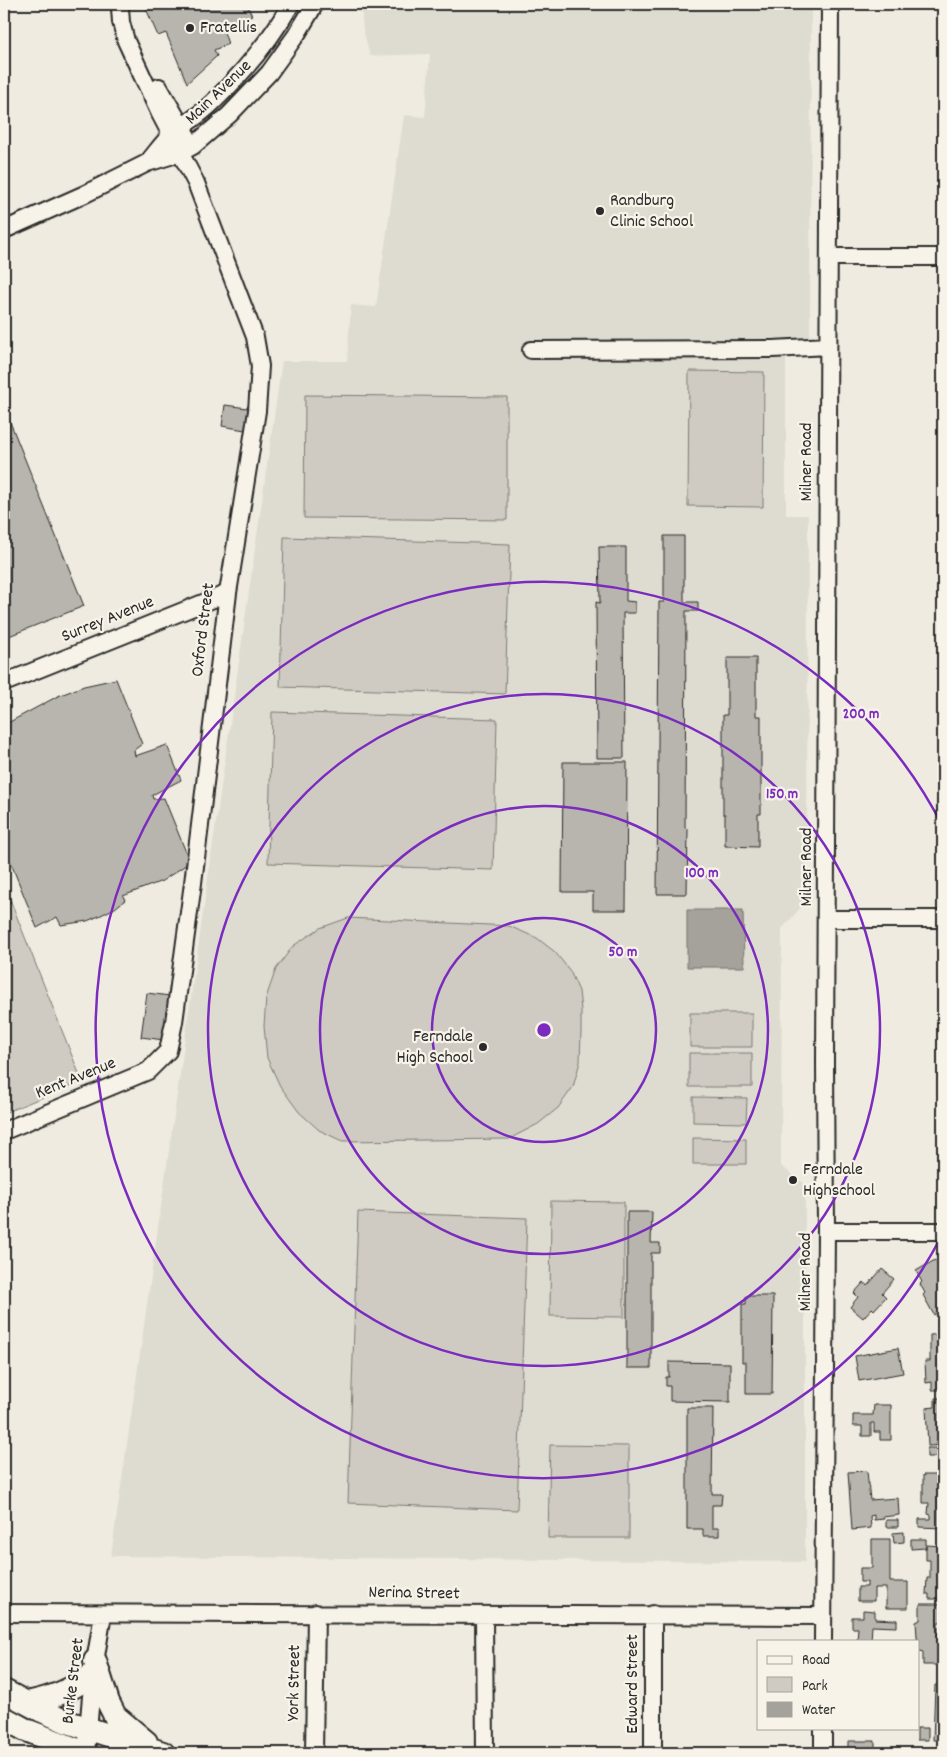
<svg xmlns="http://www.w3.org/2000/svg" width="947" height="1757" viewBox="0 0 947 1757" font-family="Dekko,sans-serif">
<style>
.built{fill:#dedbd1}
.green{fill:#cfcbc2;stroke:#7d7b76}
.water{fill:#a4a29a;stroke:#74726e}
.building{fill:#b8b5ae;stroke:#2b2b2b}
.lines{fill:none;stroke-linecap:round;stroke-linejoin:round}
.street-casing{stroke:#2b2b2b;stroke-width:20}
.secondary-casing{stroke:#2b2b2b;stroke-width:26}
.street{stroke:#f7f3e8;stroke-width:16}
.secondary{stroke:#f7f3e8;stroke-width:22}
.ring{fill:none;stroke:#7b2cbf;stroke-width:2.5}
.poi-dot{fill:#2b2b2b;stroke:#f7f3e8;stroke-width:2}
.labels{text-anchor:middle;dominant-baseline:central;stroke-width:4.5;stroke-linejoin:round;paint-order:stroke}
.poi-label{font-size:18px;fill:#2b2b2b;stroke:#f7f3e8;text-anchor:start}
.street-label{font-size:18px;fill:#2b2b2b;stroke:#f7f3e8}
.centre{fill:#7b2cbf;stroke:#f7f3e8;stroke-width:2.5}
.ring-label{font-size:15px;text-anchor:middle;font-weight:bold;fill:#7b2cbf;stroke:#f7f3e8;stroke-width:4.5;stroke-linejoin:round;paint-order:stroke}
</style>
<rect width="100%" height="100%" fill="#efebe0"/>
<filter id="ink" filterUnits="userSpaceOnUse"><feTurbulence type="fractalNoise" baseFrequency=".02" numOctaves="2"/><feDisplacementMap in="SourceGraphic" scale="10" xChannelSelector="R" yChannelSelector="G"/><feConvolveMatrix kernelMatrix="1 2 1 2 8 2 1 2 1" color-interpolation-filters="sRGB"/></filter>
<g filter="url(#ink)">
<path class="built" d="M361,4H811L810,339L786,340V515H808L807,867L802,871V906L782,929L781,1166L805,1184V1562L111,1556L282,361H347L351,305L376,307L404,115L425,117L430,54L370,56L363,29Z"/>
<path class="green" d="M689,371L764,372L763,507L688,506Z
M305,395L507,397V520L304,518Z
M284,537L510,544L505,694L280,687Z
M272,712L497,719L493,870L268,863Z
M11,902L82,1081L4,1113V904Z
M348,918L509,926L537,938L555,952L570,971L579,991L581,1010V1032L580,1062L573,1087L558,1108L538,1124L509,1139L342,1141L319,1130L299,1112L280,1086L267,1058L264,1026L266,998L276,969L293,946L320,928Z
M690,1013H752V1047H690Z
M689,1053H752V1087H689Z
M693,1097L747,1098L746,1123L693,1122Z
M693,1138L746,1139V1164H693Z
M551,1201L624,1202V1317L550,1316Z
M358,1212L527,1218L517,1510L348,1503Z
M550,1445L629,1446V1538H548Z"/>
<path class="water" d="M687,910H743L744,967H687Z"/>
<path class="building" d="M144,4H247L252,16L223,29L228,44L214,50L217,56L187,83L166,33L158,36Z
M225,405L247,408V406L266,408L262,433L222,426Z
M4,407L84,606L4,638Z
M664,536H684V602H698V611H686L685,828L688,829L687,894H657L659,602H664Z
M599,547H626V601L635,602V613H623L624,758H597L596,602L600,603Z
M727,658H756V716H761V814H758V847L725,846V814H723V715H727Z
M116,679L142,744L134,750L135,756L167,745L181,780L152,795L153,799L164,798L190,862L162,881L123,896L125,900L115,908L99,916L87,921L61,925L57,917L37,928L4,846V725L58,696L84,686Z
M563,762H627L626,910H593V892H562Z
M4,885L11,902L4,904Z
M147,993L185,998L179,1042L141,1037Z
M627,1212H652L651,1243H660V1253H651V1368H627Z
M935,1260L941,1270L943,1269V1309L934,1315L923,1295L925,1293L920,1284L922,1282L916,1271Z
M882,1269L894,1279L882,1293L886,1297L874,1310L872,1308L863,1318L850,1307L858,1297L854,1293L864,1282L867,1286Z
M746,1296H773L772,1394H746V1362H742V1304H746Z
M943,1334V1390H932V1382L926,1383L925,1361H930V1335Z
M898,1348L903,1373L859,1381L855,1356Z
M669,1362L730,1363V1402L670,1401V1386H666V1377H669Z
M935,1398H943V1445L928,1446L926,1408L935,1407Z
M874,1405H891V1440H880V1432H874V1423H871V1436H862V1426H853V1415H873Z
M687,1408H713L712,1494H722L721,1505H712V1528H719V1536H703V1529H687Z
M927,1448H943V1457H927Z
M867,1471L870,1500L898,1498L899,1515L883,1517L884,1519L874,1520V1515L870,1516L871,1528L852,1530L848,1472Z
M923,1475H943V1528L919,1527V1519H931V1515L928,1514L929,1503H923Z
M886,1520H898V1527H886Z
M904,1532V1542L894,1543L893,1533Z
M872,1539H890V1582H908V1608H886V1588H874V1601H858V1587H867V1582H860V1568H872Z
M911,1539H926V1548L911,1549Z
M926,1545L943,1546V1599H929V1594H926L927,1578H930V1560H926Z
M920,1604H943V1622H938V1665H923V1652L918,1650L916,1622L920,1620Z
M863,1610L875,1611V1619L897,1620V1627L872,1626L871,1641H857L858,1628H852V1617H863Z
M935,1685H943V1740H933Z
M917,1728H928V1740H917Z
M848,1741H875V1753H848Z"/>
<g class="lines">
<defs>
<path id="street" d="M159,87L188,138
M147,163C155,154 163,142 172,134C185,124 200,115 212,103C242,74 270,41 291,4
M4,230L85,194L147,163L180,153L193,146L229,115L269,73L297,34L315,4
M829,257H943
M531,350L773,349L828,346
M4,683L228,593
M827,919H943
M4,1131L148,1071L168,1051L174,1022L193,883L228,593L257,411L260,366L255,337L196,183L159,112L126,41L121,22L120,8
M826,1231H943
M4,1613L823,1616
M653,1614V1753
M484,1615L485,1753
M823,1641L826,1231L825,1062L830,4
M86,1753L93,1674L103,1614
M314,1753L316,1613
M823,1753V1728"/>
<path id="secondary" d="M95,1661L108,1702L115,1716L146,1742
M4,1691L42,1711L65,1721L163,1753
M27,1703C56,1697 69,1691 93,1674
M4,1718L26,1730L86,1753"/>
</defs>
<use href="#street" class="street-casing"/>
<use href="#secondary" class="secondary-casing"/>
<use href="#street" class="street"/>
<use href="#secondary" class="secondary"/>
</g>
</g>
<g class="ring">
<circle cx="544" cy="1030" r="112"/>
<circle cx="544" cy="1030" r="224"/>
<circle cx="544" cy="1030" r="336"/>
<path d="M943 1233A448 448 0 1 1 943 827"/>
</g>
<g class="poi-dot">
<circle cx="190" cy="28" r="5"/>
<circle cx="600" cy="211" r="5"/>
<circle cx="483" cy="1047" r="5"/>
<circle cx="793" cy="1180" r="5"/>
</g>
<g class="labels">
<g class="poi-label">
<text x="200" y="28">Fratellis</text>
<text x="610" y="201">Randburg<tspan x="610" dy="21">Clinic School</tspan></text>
<text x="473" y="1037" text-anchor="end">Ferndale<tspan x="473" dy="21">High School</tspan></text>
<text x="803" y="1170">Ferndale<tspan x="803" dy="21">Highschool</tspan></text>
</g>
<g class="street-label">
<text transform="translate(219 93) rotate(-44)">Main Avenue</text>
<text transform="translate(807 462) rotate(-90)">Milner Road</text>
<text transform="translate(108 620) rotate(-22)">Surrey Avenue</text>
<text transform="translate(204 630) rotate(-83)">Oxford Street</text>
<text transform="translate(807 867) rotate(-90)">Milner Road</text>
<text transform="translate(76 1079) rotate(-22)">Kent Avenue</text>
<text transform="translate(806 1272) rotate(-90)">Milner Road</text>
<text transform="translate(414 1594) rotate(1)">Nerina Street</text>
<text transform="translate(74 1681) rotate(-83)">Burke Street</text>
<text transform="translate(295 1683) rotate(-89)">York Street</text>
<text transform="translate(633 1684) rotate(-90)">Edward Street</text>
</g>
</g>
<circle cx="544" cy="1030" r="8" class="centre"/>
<g class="ring-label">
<text x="861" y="718">200 m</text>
<text x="782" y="798">150 m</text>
<text x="702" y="877">100 m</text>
<text x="623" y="956">50 m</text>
</g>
<rect width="947" height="1757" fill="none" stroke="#f7f3e8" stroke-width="20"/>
<rect x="10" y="10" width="927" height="1737" fill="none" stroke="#2b2b2b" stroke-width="2" filter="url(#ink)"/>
<rect x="757" y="1640" width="162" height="90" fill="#f7f3e8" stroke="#a5a39c"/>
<rect x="767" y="1656" width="25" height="8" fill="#f7f3e8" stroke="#a5a39c"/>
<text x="802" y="1664" font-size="15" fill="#2b2b2b">Road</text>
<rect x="767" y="1677" width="25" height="15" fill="#cfcbc2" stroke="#a5a39c"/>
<text x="802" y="1690" font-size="15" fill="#2b2b2b">Park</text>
<rect x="767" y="1702" width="25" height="15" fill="#a4a29a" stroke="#a5a39c"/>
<text x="802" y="1714" font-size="15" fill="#2b2b2b">Water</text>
</svg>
